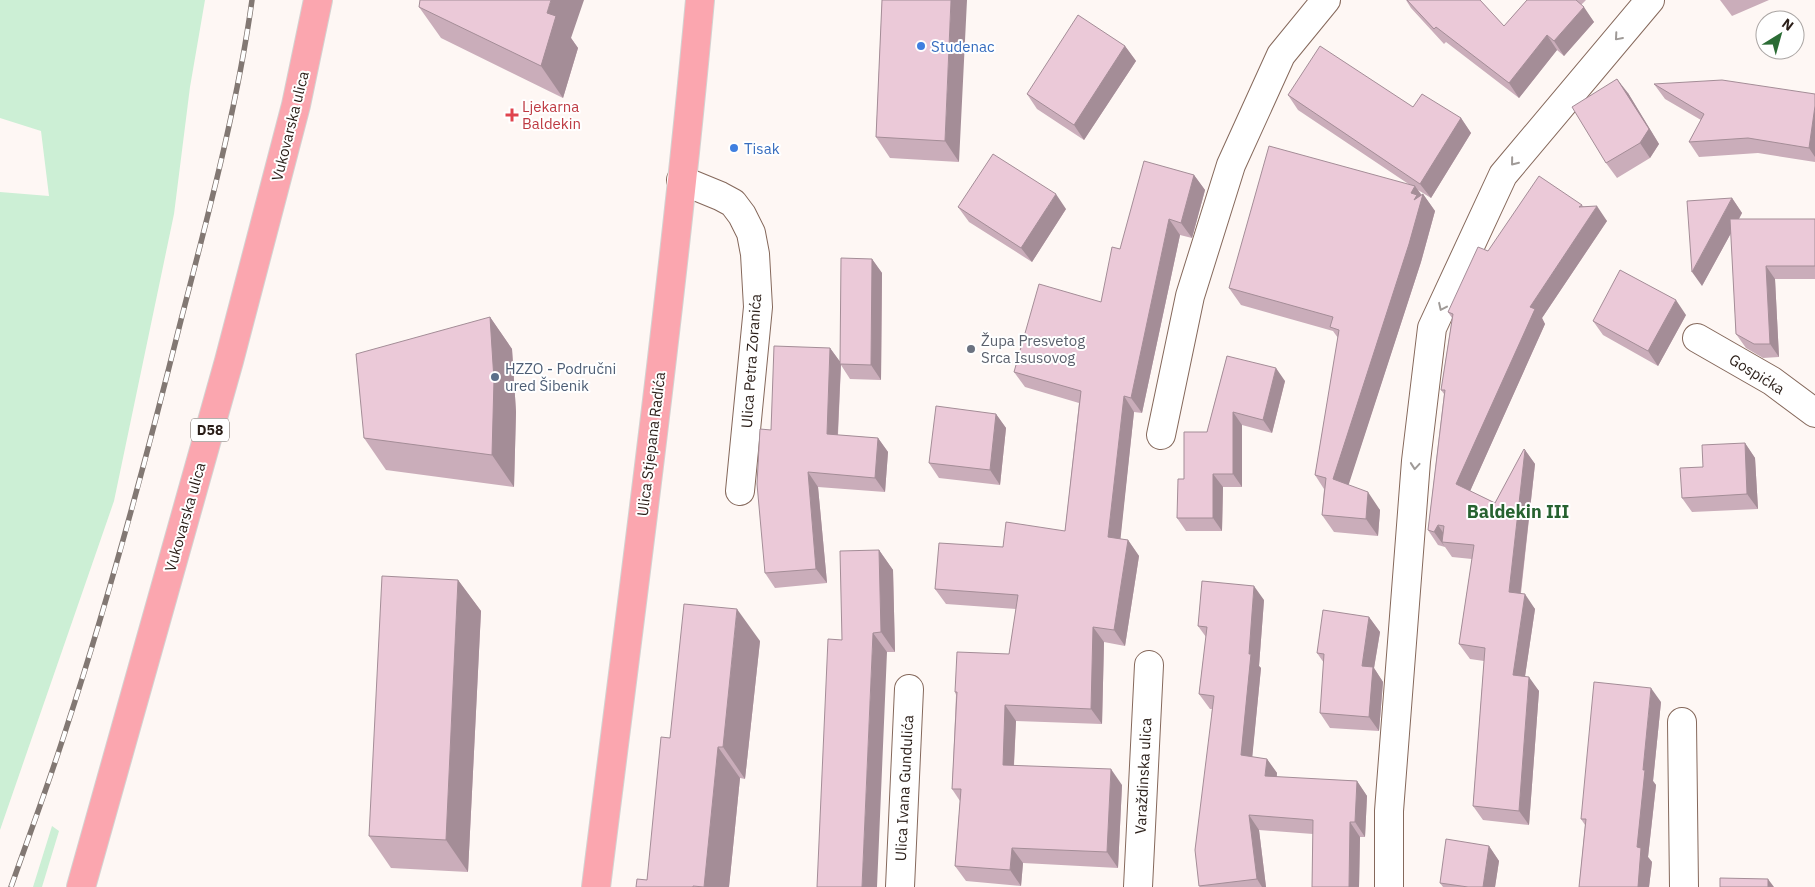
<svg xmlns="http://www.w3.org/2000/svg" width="1815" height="887" viewBox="0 0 1815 887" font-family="'IBM Plex Sans',sans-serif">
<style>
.green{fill:#ccefd5}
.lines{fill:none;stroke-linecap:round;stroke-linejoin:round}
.minor-casing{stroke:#85685b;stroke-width:30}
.major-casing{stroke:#d4d2d1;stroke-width:30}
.minor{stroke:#fff;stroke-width:28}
.major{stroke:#fba6af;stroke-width:28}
.rail-casing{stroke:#827873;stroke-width:5.5}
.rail{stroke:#fff;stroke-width:4;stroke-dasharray:11;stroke-linecap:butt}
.wall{fill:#caadba}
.shaded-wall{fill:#a48d97}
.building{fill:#ebc9d8;stroke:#a48d97}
.oneway{stroke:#9f9a97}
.shop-dot{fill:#3f7fe0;stroke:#fff;stroke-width:2}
.health-dot{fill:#e0444e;stroke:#fff;stroke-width:2}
.worship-dot{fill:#6b7280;stroke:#fff;stroke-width:2}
.service-dot{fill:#5c6f8a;stroke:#fff;stroke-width:2}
.labels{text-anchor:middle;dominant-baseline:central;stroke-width:4;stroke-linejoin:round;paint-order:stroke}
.shield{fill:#fff;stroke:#6a625d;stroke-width:1}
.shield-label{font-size:14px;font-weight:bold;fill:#2a1e18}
.shop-label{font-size:15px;fill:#366cbe;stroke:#fff;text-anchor:start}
.health-label{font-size:15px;fill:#be3a42;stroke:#fff;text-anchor:start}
.street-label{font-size:15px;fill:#2a1e18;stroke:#fff}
.worship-label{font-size:15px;fill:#5b616d;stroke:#fff;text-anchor:start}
.service-label{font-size:15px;fill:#4e5e75;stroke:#fff;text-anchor:start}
.quarter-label{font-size:18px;font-weight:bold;fill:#276230;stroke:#fff}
</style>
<rect width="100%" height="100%" fill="#fef7f4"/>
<path class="green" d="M0,0H205L190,87L174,214L114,501L0,830V192L49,196L41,131L0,118Z
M52,826L59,831L42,887H33Z"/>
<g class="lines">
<defs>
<path id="minor" d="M681,180L720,196L733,203L742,215L751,233L755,254L758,307L740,491
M1697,338L1772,381L1815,413
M1161,435L1190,296L1231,165L1281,55L1326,0
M1682,722L1684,887
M900,887L909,689
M1138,887L1149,665
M1389,887V811L1416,461L1432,328L1503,175L1650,0"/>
<path id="major" d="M81,887L229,361L296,105L318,0
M596,887C633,592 673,296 700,0"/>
</defs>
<use href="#minor" class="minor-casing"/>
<use href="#major" class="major-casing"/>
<use href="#minor" class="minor"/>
<use href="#major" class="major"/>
<defs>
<path id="rail" d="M11,887C30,833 50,780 67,726C111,592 147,456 181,320C208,215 237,108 252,0"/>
</defs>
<use href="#rail" class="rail-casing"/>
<use href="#rail" class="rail"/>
</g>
<path class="wall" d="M882,0L959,162L890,158L876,137Z
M1406,0H1480L1504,26L1527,0H1586L1581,5L1594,22L1564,56L1557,50L1519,98L1446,42L1444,44L1411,8Z
M1720,0H1769L1732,16Z
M419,7L571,38L578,48L563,98L441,38Z
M1125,46L1136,61L1084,140L1037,109L1027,94Z
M1654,84L1815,94V162L1758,153L1699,157L1689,142L1701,120L1665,99Z
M1628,93L1659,144L1650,158L1617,178L1606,163Z
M1288,95L1413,107L1461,118L1471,133L1431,198L1418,190L1422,195L1423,194L1435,211L1421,262L1348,485L1380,510L1378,536L1334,532L1322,515L1324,489L1315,475L1338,338L1333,331L1241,305L1229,288L1410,185L1298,110Z
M1194,175L1205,190L1192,238L1180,235L1142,413L1134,412L1120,539L1128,540L1139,556L1125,646L1104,642L1102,724L1016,721L1014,766L1122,785L1118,868L1023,863L1021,886L966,881L955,866L960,801L952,789L956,695L955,692L1009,654L1016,609L946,604L935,589L1003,547L1065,531L1079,403L1025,387L1014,372L1101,302L1120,249Z
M1732,198L1742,213L1739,219H1815V279H1775L1779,357L1763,358L1746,348L1736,334L1731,233L1702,286Z
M1582,205L1584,207L1607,221L1542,318L1545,324L1470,491L1495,503L1525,450L1535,464L1521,593L1535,609L1525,676L1539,691L1529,825L1483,820L1473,806L1484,661L1470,659L1459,644L1472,559L1452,557L1445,547L1438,545L1428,530L1444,394L1441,390L1452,318L1448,312L1488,251Z
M958,207L1066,209L1032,262L969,222Z
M872,259L882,273L881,380L850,379L841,365L838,435L878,438L888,452L885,492L818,487L827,583L775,588L765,573L771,430L830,348L840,362Z
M1686,315L1658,366L1603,335L1593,321Z
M490,317L512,349L516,412L514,487L386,470L364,438Z
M1227,356L1285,381L1272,433L1242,425V487H1223L1222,531H1186L1177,518L1184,479L1207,432Z
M996,414L1006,428L1000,485L939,478L929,463Z
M1745,443L1755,458L1758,509L1692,512L1682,498L1703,467Z
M879,550L893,570L895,652H887L842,640Z
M458,580L481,611L468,872L391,868L369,836Z
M1264,600L1259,666L1261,668L1252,757L1267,759L1277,773V777L1357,781L1367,796L1365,837H1360L1359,887H1312L1313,834L1259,830L1266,887H1200L1199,886L1212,709H1210L1199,694L1206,637L1198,626Z
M1369,617L1380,632L1374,668L1383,682L1379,731L1330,728L1320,713L1324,663L1317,653Z
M760,641L745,779L740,778L729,887H636L647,880L670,738Z
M1661,702L1653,781L1656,785L1648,857L1652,862L1649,887H1579L1585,825L1581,819Z
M1489,846L1499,861L1495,887H1443L1440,883Z"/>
<path class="shaded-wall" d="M551,0H584L571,38L578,48L563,98L541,66L547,13Z
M951,0H967L959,162L945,141Z
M1584,7L1594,22L1564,56L1554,41Z
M1547,35L1557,50L1519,98L1509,83Z
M1125,46L1136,61L1084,140L1074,125Z
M1617,79L1628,93L1659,144L1650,158L1640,143Z
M1815,106V157L1809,148Z
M1461,118L1471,133L1431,198L1420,184Z
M1194,175L1205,190L1192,238L1181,223Z
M1415,186L1422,196L1423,194L1435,211L1421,262L1345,496L1333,479L1411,193Z
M1056,194L1066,209L1032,262L1021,248Z
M1732,198L1742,213L1702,286L1692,272Z
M1597,206L1607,221L1542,318L1545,324L1467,498L1456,484L1530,307Z
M1169,219L1180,235L1142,413L1131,398Z
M872,259L882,273L881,380L871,365Z
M1766,266L1775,279L1779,357L1770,344Z
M1676,300L1686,315L1658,366L1648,351Z
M490,317L512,349L516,412L514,487L492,455Z
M830,348L841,363L837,449L827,434Z
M1276,368L1285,381L1272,433L1263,420Z
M1124,396L1134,412L1119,553L1108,537Z
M1233,412L1242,425V487L1233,474Z
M996,414L1006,428L1000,485L990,470Z
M878,438L888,452L885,492L875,478Z
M1745,443L1755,458L1758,509L1747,494Z
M1525,450L1535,464L1519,606L1509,592Z
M808,472L818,487L827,583L816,569Z
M1213,474L1223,487L1222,531L1213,518Z
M1368,492L1380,510L1378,536L1366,519Z
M1438,525L1448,540L1442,542L1445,547L1434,532Z
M1128,540L1139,556L1125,646L1114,630Z
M879,550L893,570L895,652L881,632Z
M458,580L481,611L468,872L446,840Z
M1254,586L1264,600L1259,666L1261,668L1251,770L1241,755Z
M1525,594L1535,609L1523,690L1513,675Z
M737,609L760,641L745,779L723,747Z
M1369,617L1380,632L1374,668L1383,682L1379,731L1369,717L1362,666Z
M1093,627L1104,642L1102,724L1091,709Z
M873,633L887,652L877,887H862Z
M1529,677L1539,691L1529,825L1519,811Z
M1651,688L1661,702L1653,781L1656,785L1648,857L1652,862L1649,887H1638L1637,847L1643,770Z
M1005,705L1016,721L1013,781L1003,765Z
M718,747L740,778L729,887H704Z
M1267,759L1277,773L1275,791L1265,776Z
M1111,769L1122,785L1118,868L1107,852Z
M1357,781L1367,796L1365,837L1355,822Z
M1249,815L1259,830L1266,887H1262L1257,879Z
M1350,822L1360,837L1359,887H1349Z
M1489,846L1499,861L1495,887H1483Z
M1012,848L1023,863L1021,886L1010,870Z
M1768,879L1774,887H1768Z"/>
<path class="building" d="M420,0H551L547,13L556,16L541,66L419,7Z
M882,0H951L945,141L876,137Z
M1407,0H1480L1504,26L1527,0H1576L1584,7L1554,41L1547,35L1509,83L1436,27L1434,29Z
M1078,15L1125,46L1074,125L1027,94Z
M1320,46L1413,107L1422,94L1461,118L1420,184L1288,95Z
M1617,79L1649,129L1640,143L1606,163L1572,107Z
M1722,80L1815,94V106L1809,148L1748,138L1689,142L1704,114L1654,84Z
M1269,146L1415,186L1411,193L1417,195L1414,200L1423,194L1409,244L1333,479L1368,492L1366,519L1322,515L1326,478L1315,475L1339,330L1330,327L1333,317L1229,288Z
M993,154L1056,194L1021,248L958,207Z
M1144,161L1194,175L1181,223L1169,219L1131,398L1124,396L1108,537L1128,540L1114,630L1093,627L1091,709L1005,705L1003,765L1111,769L1107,852L1012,848L1010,870L955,866L961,789H952L957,692H955L957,652L1009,654L1018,595L935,589L939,543L1003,547L1006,522L1065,531L1081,391L1014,372L1039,284L1101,302L1112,247L1120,249Z
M1539,176L1582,205L1579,207L1597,206L1530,307L1535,309L1456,484L1495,503L1524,449L1525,450L1509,592L1525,594L1513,675L1529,677L1519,811L1473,806L1485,648L1459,644L1474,545L1442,542L1444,526L1438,525L1434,532L1428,530L1445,390H1441L1453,314L1448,312L1478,247L1488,251Z
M1732,198L1692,272L1687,201Z
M1730,219H1815V266H1766L1770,344H1754L1736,334Z
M841,258L872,259L871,365L840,364Z
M1620,270L1676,300L1648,351L1593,321Z
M490,317L494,380L492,455L364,438L356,354Z
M774,346L830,348L827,434L878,438L875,478L808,472L816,569L765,573L757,484L760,429L771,430Z
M1227,356L1276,368L1263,420L1233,412V474H1213V518H1177L1178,479H1184V432H1207Z
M936,406L996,414L990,470L929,463Z
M1745,443L1747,494L1682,498L1680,468L1703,467L1702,445Z
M879,550L881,632L873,633L862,887H817L828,639L842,640L840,551Z
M382,576L458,580L446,840L369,836Z
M1202,581L1254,586L1249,654H1251L1241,755L1267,759L1265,776L1357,781L1355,822H1350L1349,887H1312L1313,820L1249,815L1257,879L1199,886L1195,850L1214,696L1199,694L1207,627L1198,626Z
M684,604L737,609L723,747H718L704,887L693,886V887H636L637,879L647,880L661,737L670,738Z
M1323,610L1369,617L1362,666L1373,667L1369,717L1320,713L1324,654L1317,653Z
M1594,682L1651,688L1643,770H1645L1637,847L1641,848L1638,887H1579L1586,819H1581Z
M1446,839L1489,846L1483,887H1468L1440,883Z
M1720,878L1768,879V887H1720Z"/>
<defs><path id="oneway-chevron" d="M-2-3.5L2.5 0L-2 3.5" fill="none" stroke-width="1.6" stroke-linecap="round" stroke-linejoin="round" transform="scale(1.25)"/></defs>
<g class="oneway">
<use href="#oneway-chevron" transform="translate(1618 37) rotate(131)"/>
<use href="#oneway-chevron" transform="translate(1514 162) rotate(129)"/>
<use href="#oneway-chevron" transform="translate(1442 307) rotate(115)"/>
<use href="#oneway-chevron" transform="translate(1415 466) rotate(95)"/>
</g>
<g class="shop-dot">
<circle cx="921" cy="46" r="5"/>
<circle cx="734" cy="148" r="5"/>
</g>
<path class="health-dot" d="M509.5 107.5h5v5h5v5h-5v5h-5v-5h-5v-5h5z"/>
<circle class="worship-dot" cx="971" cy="349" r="5"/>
<circle class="service-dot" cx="495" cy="377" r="5"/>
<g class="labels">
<rect class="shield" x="191" y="418.5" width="38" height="23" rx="4"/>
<g class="shield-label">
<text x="210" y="430">D58</text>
</g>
<g class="shop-label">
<text x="931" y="46">Studenac</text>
<text x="744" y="148">Tisak</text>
</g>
<g class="health-label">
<text x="522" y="106">Ljekarna<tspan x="522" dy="17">Baldekin</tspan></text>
</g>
<g class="street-label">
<text transform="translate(290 126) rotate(-76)">Vukovarska ulica</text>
<text transform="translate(751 361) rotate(-86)">Ulica Petra Zoranića</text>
<text transform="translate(1757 374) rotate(32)">Gospićka</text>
<text transform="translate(651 444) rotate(-83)">Ulica Stjepana Radića</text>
<text transform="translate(185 517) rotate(-74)">Vukovarska ulica</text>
<text transform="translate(1143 776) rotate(-87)">Varaždinska ulica</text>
<text transform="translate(904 788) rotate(-87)">Ulica Ivana Gundulića</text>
</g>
<g class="worship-label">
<text x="981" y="340">Župa Presvetog<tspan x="981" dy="17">Srca Isusovog</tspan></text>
</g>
<g class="service-label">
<text x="505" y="368">HZZO - Područni<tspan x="505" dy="17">ured Šibenik</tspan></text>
</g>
<g class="quarter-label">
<text x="1518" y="511">Baldekin III</text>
</g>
</g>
<g transform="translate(1780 35) rotate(37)"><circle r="24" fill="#ffffff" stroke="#aaa5a3"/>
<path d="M0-4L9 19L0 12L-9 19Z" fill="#2b6c35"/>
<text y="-8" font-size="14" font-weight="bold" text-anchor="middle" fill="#2a1e18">N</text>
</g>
</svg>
